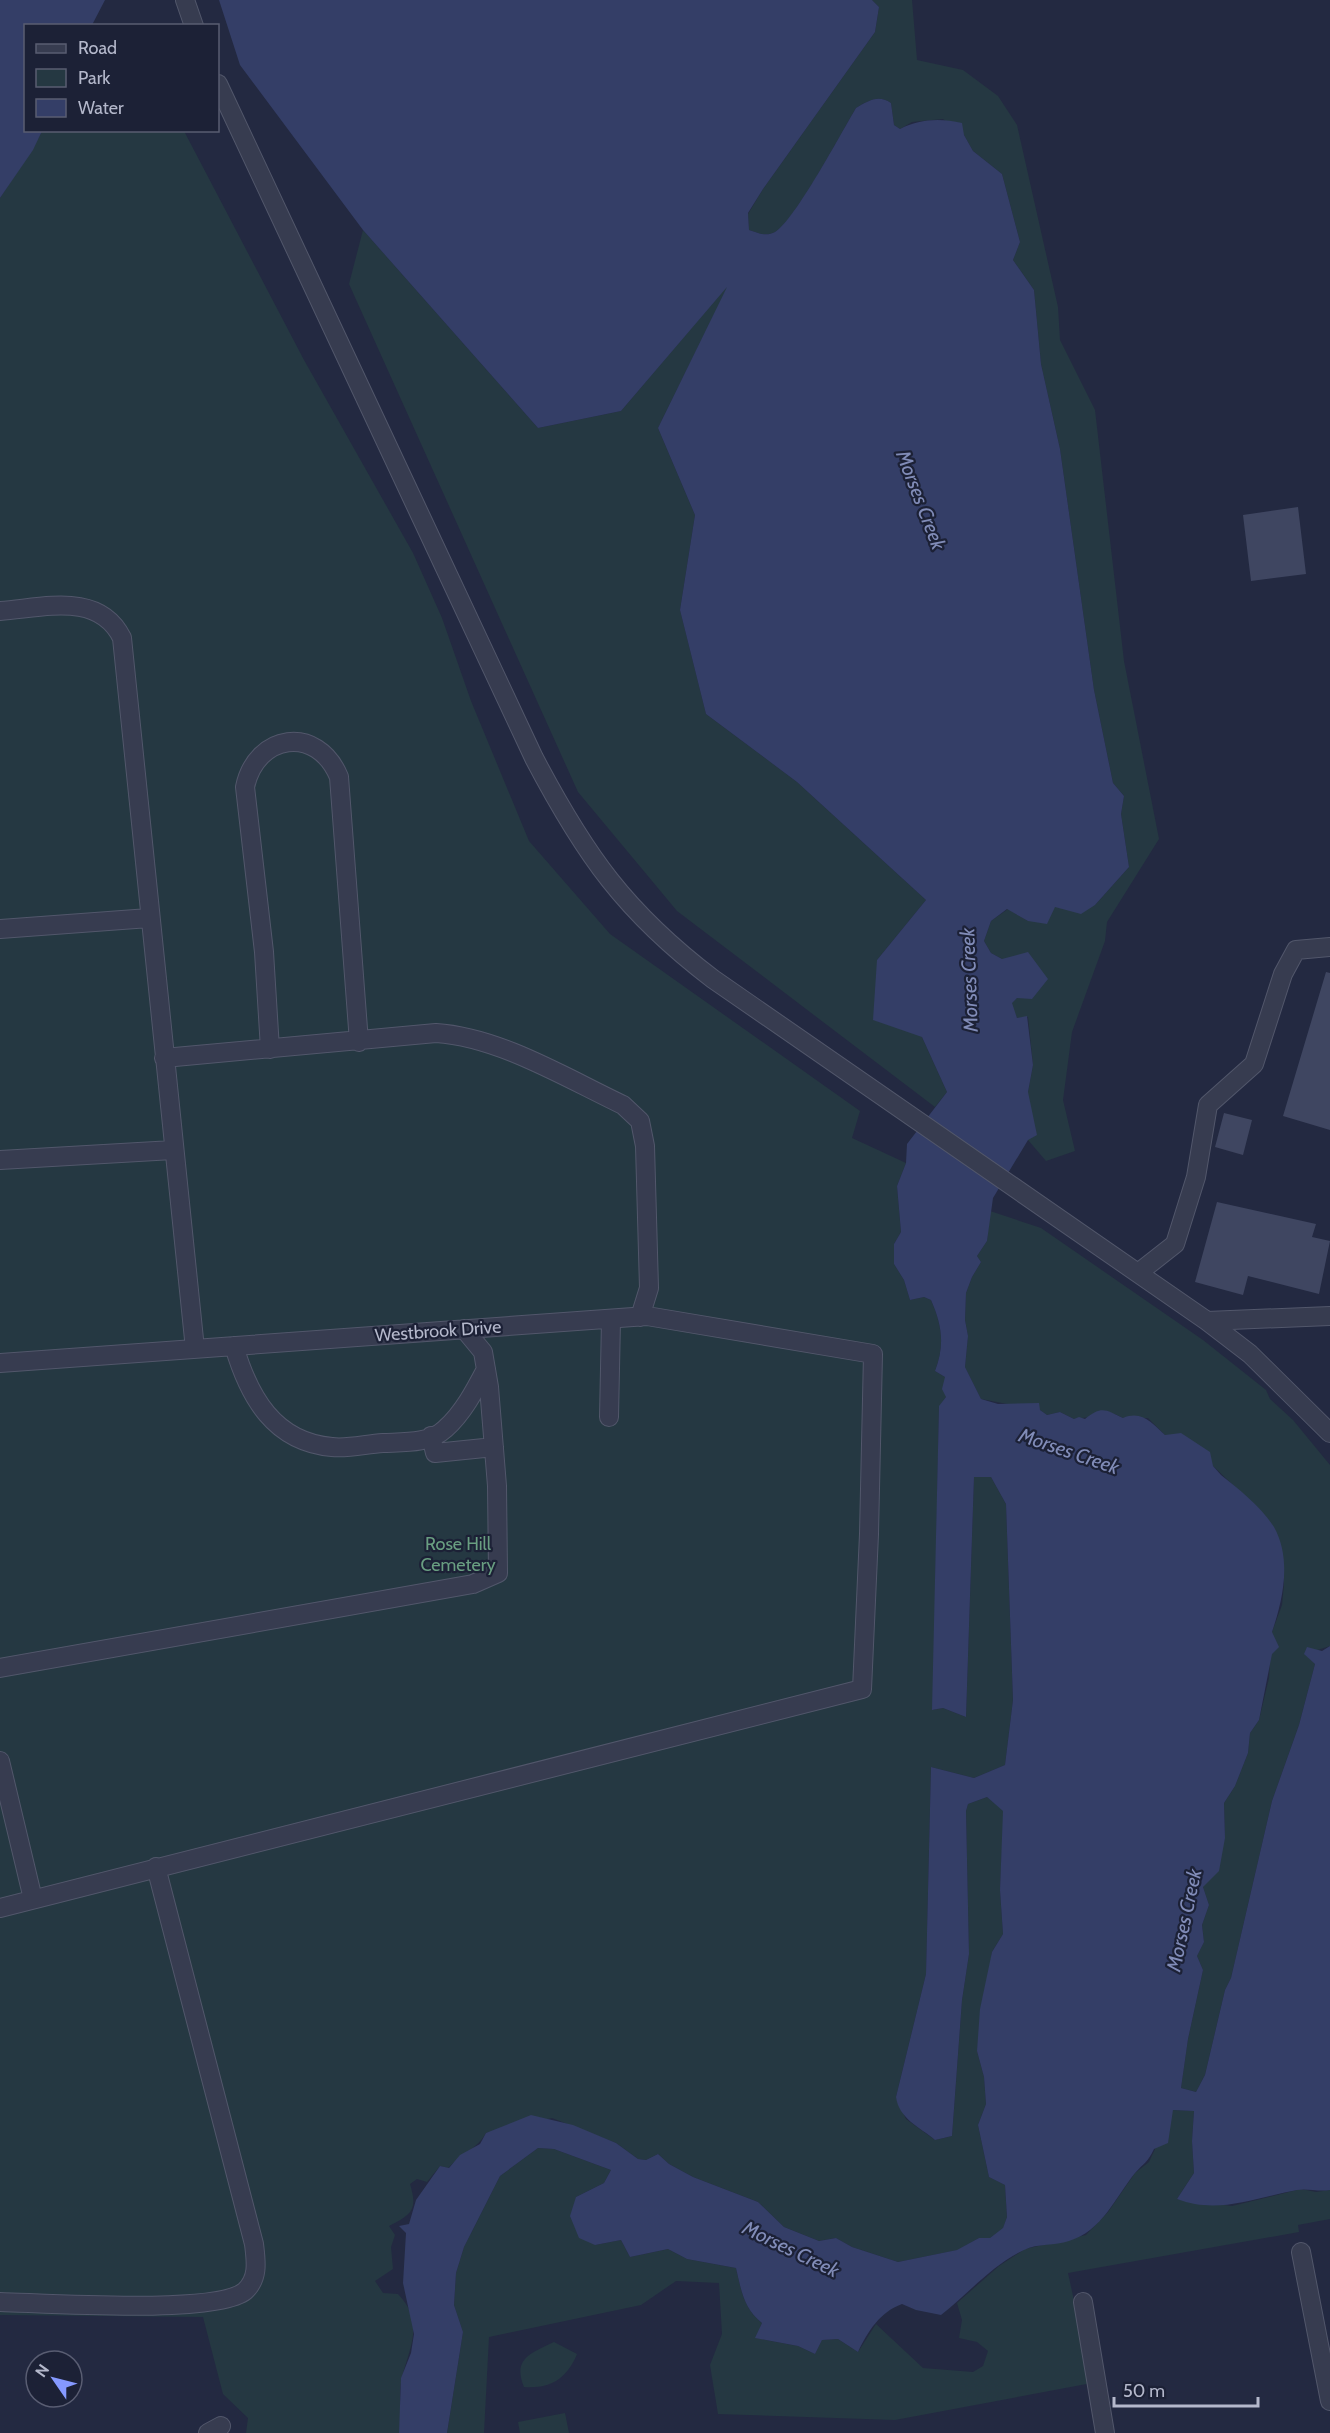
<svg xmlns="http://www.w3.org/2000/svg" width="1330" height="2433" viewBox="0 0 1330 2433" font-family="Cabin,sans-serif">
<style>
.green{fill:#253842}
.water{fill:#343e67}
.building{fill:#3f4661}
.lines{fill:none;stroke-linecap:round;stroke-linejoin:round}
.minor-casing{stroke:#52576b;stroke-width:20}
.minor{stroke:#373c50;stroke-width:18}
.labels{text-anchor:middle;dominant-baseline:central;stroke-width:4.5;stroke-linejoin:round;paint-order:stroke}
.street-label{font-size:18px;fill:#b4b8cb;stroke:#1c2136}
.park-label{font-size:18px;fill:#699e81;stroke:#1c2136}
.water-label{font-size:20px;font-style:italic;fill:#818cb8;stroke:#1c2136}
</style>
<rect width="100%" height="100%" fill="#232941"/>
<path class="green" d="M872,0H912L917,60L963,70L998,96L1017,125L1058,307L1060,340L1095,410L1124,661L1159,839L1107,922L1105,941L1072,1032L1063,1100L1075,1151L1046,1161L1028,1140V1092L1033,1065L1028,1017L1017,1018L1011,1003L1017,998L1002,959L991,953L984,941L991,921L1008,909L1028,921L1055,906L1095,905L1129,867L1121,814L1124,796L1113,783L1094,690L1060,449L1041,364L1034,290L1013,260L1020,242L1002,174L973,151L964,135L943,119L912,122L900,129L894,125L891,103C878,94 868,101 856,108C841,133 795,221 775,232C766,237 758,233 749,230L748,214L763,189L875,32L879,7Z
M42,131H184L304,360L413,553L442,618L471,701L529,841L610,934L860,1111L852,1138L906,1163L897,1186L901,1232L894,1244V1264L904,1280L910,1300L924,1297L931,1300C942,1325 945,1345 935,1371L945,1377L946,1397L939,1407L933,1710L943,1708L966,1717L974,1477H991L1006,1504L1013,1700L1005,1765L974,1778L931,1767L926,1974L896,2097L906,2119L935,2140L952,2136L962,2000L969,1954L966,1811L968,1804L987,1797L1004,1811L1000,1890L1003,1934L992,1952L977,2051L984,2077L986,2104L978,2125L989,2177L1005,2185L1007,2217L1003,2229L990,2238H979L958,2250L898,2262L852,2247L836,2238L819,2241L784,2227L758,2202L693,2177L669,2164L658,2154L646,2160L638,2159L616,2143L552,2118L486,2133C478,2148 460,2155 448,2168L440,2166L427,2182L417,2179L410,2184C418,2210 412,2214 389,2226L395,2235L391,2247L393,2269L375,2281L383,2293L398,2294C425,2322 410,2346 402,2377C398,2394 402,2415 399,2433H246L248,2418L223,2394L203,2317L0,2315V198L32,150Z
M363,230L538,428L621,411L729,284L658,428L695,515L680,610L706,714L797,782L926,900L877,960L922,1037L947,1092L935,1107L677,911L578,792L349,284Z
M990,1211L1041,1228L1203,1340L1266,1390L1270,1399L1293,1420L1330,1465V1646L1305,1654L1315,1664L1299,1725L1272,1801L1231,1978L1225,1990L1205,2075L1196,2092L1181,2088L1188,2039L1203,1970L1197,1956L1204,1942L1202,1925L1209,1905L1203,1887L1225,1838L1224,1803L1235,1786L1248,1753L1250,1733L1259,1720L1269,1678L1272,1632L1282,1605L1284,1584L1282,1554L1274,1528L1257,1508L1213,1466L1165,1435L1148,1418H1123L1115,1414L1074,1419L1060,1412L1047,1415L1040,1410L981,1399L965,1367L968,1336L965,1320L966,1293L972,1277L981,1262L977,1256L987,1241Z
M1173,2110L1194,2111L1192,2141L1194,2173L1177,2199L1232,2206L1301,2189L1316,2192L1330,2190V2219L1298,2225L1299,2232L1068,2273L1092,2383L895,2420L718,2414L710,2365L722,2334L719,2283L676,2281L641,2305L489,2337L484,2433H447L463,2332L454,2305L456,2273L464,2247L500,2176L538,2148L554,2149L611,2170L604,2183L576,2197L595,2245L621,2240L630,2257L668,2249L687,2259L736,2268C741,2290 744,2309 762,2323L756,2338L798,2346L815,2354L822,2340L838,2339L858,2352L876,2324L923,2368L973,2372L983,2366L988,2351L977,2342L959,2338L962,2320L957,2303L999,2266L1025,2249L1086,2235L1108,2212L1135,2173L1149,2162Z
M554,2342L577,2354C567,2379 550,2389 524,2387C512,2358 532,2353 554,2342Z
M565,2413L569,2433H520L518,2422Z"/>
<path class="water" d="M0,0H105L92,25L26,26V130L42,131L33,150L0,198Z
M219,0H872L879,7L875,32L763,189L748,213L749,230C758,233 766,237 775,232C795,220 841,133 856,108C868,101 878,94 891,103L894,125L900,129C919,119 940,118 962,123L964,135L973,151L1002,174L1020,242L1013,260L1034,290L1041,364L1060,449L1094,690L1113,783L1124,796L1121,814L1129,867L1095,905L1081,914L1055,907L1047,924L1028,921L1007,909L991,921L984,941L991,953L1002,959L1028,952L1048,979L1032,999L1017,998L1012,1003L1017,1018L1027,1016L1033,1065L1028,1092L1037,1135L1028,1140L993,1198L987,1241L977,1256L981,1262L972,1277L966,1293L965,1320L968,1336L965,1367L981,1399L998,1404L1039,1403L1040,1410L1047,1415L1060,1412L1074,1419L1079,1417L1085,1419C1102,1405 1106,1410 1123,1418C1142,1410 1152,1423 1165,1435L1181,1433L1210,1452L1213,1466L1221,1475C1239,1489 1262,1508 1274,1527C1292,1559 1283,1600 1272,1632L1279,1647L1272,1654L1259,1720L1250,1733L1248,1753L1235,1786L1224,1803L1225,1838L1219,1871L1203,1887L1209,1905L1202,1925L1204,1942L1197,1956L1203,1970L1188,2039L1181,2088L1196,2092L1205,2075L1225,1990L1231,1978L1272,1801L1299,1725L1315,1664L1304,1654L1307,1647L1322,1651L1330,1646V2190C1318,2192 1307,2188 1297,2190C1257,2197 1218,2215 1177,2199L1194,2173L1192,2141L1194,2111L1173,2110L1168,2143L1154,2149C1148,2162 1144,2163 1135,2173C1115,2198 1102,2231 1069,2241C1055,2246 1038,2243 1024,2250C993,2264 968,2294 941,2315L916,2310L902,2304C880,2312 868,2331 858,2352L838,2339L822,2340L815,2354L798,2346L755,2338L762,2323C744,2309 741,2290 736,2268L687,2259L668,2249L630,2257L621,2240L595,2245L579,2238L570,2216L576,2197L604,2183L611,2170L554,2149L538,2148L500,2176L464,2247L456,2273L454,2305L463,2332L447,2433H399L401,2378L411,2353L414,2334L403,2283L406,2233L399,2226L409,2224L416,2200L440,2166L449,2168L460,2155L480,2144L486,2133L531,2115L573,2125L616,2143L638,2159L646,2160L658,2154L669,2164L693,2177L758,2202L784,2227L819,2241L836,2238L852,2247L898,2262L957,2250L979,2238H990L1003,2228L1007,2217L1005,2185L989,2177L978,2125L986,2104L984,2077L977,2051L980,2009L992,1952L1003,1934L1000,1890L1003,1811L987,1797L968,1804L966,1811L969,1954L962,2000L952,2136L935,2140C920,2127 899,2119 896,2097L926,1974L931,1767L974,1778L1005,1765L1013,1700L1006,1504L991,1477H974L966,1717L943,1708L932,1710L939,1406L946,1397L942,1389L945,1377L935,1371C945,1345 942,1325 931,1300L924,1297L910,1300L904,1280L894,1264V1244L901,1232L897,1186L906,1163L907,1144L947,1092L922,1037L873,1020L877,960L926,900L797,782L706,714L680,610L695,515L658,428L727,287L621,411L538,428L363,230L240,65Z"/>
<path class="building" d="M1298,507L1306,574L1251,581L1243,515Z
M1326,972L1330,973V1130L1283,1116Z
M1224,1113L1252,1120L1243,1155L1215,1147Z
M1217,1202L1316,1224L1312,1237L1330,1241L1319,1294L1248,1276L1243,1295L1195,1282Z"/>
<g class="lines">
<defs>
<path id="minor" d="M185,0L194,26
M218,84L534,758C585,855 625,912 713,979L1207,1321L1250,1354L1330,1433
M0,611C43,608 99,591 122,638L195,1349
M0,929L149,918
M270,1049L264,952L245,787C256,734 317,724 339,777L359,1042
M164,1058L436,1033C499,1037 566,1078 623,1105L640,1121L645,1146L649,1288L640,1317
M0,1160L173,1150
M1138,1273L1175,1244L1196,1177L1208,1105L1254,1064L1283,974L1296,950L1330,947
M1207,1321L1330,1316
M234,1346C249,1397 274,1442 332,1447C348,1449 366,1444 383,1443C403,1442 429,1444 445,1429C463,1413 475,1390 486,1369
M0,1363L647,1316L873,1354L869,1534L862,1689L0,1908
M609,1417L611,1320
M431,1436L435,1453L494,1447
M0,1668L473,1584L498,1573L497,1486L489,1387L483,1352L464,1329
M0,1761L33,1899
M1301,2252L1330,2401
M0,2302C44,2303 217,2315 245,2291C259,2278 256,2261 254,2244L156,1867
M1083,2302L1105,2433
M208,2433L221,2426"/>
</defs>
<use href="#minor" class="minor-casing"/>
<use href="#minor" class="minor"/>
</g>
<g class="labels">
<g class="street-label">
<text transform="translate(438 1331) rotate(-4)">Westbrook Drive</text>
</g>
<g class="park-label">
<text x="458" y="1544">Rose Hill<tspan x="458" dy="21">Cemetery</tspan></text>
</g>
<g class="water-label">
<text transform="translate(921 500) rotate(69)">Morses Creek</text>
<text transform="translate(969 980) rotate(-92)">Morses Creek</text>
<text transform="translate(1069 1451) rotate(19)">Morses Creek</text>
<text transform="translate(1184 1920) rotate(-78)">Morses Creek</text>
<text transform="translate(791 2249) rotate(26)">Morses Creek</text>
</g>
</g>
<rect x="24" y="24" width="195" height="108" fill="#1c2136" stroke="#595d72" stroke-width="1.5"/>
<rect x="36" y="44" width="30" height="9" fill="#373c50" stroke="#595d72" stroke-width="1.5"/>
<text x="78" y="54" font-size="18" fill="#b4b8cb">Road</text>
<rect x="36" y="69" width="30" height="18" fill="#253842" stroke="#595d72" stroke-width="1.5"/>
<text x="78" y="84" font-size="18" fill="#b4b8cb">Park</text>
<rect x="36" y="99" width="30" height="18" fill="#343e67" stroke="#595d72" stroke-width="1.5"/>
<text x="78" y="114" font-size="18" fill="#b4b8cb">Water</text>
<g transform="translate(54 2379) rotate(305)"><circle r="28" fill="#1c2136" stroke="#595d72" stroke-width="1.5"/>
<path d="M0-4.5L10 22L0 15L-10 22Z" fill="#8599ff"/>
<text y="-9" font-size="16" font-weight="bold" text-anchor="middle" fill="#b4b8cb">N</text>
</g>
<path d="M1114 2397v9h144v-9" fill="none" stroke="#b4b8cb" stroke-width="3"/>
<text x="1123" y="2397" font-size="18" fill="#b4b8cb" stroke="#1c2136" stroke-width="4.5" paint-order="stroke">50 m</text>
</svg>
